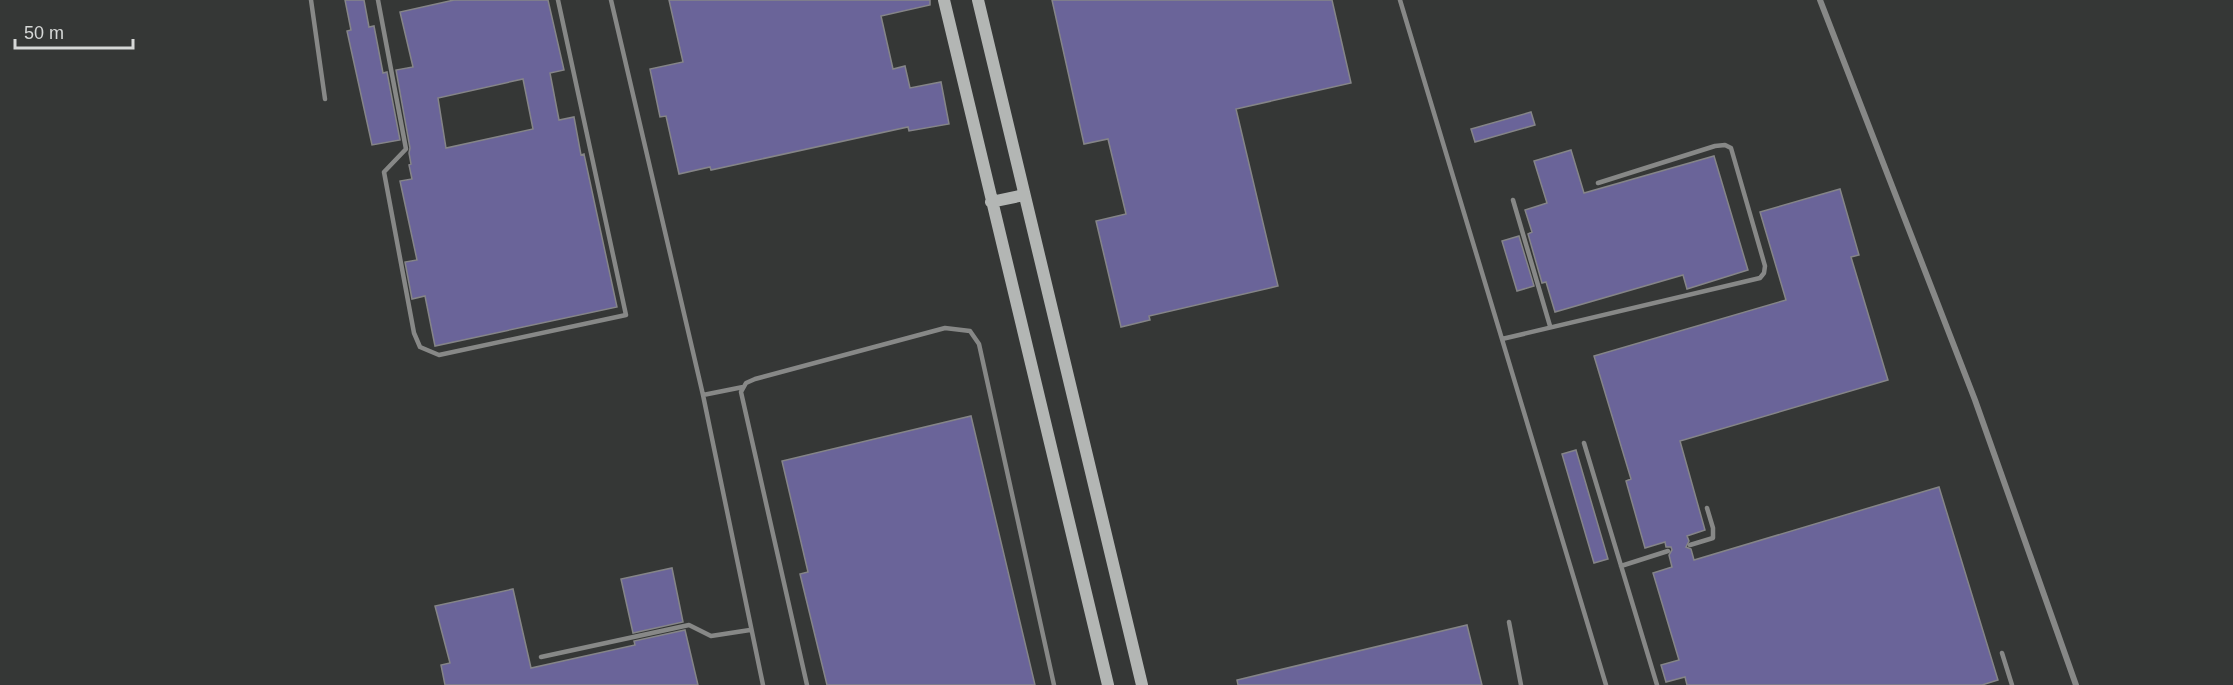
<svg xmlns="http://www.w3.org/2000/svg" width="2233" height="685" viewBox="0 0 2233 685" font-family="Arial,sans-serif">
<style>
.building{fill:#6a6499;stroke:#858588;stroke-width:1.5;fill-rule:evenodd}
.lines{fill:none;stroke-linecap:round;stroke-linejoin:round}
.lane{stroke:#878887;stroke-width:4.5}
.street{stroke:#878887;stroke-width:6}
.secondary{stroke:#b3b6b4;stroke-width:12}
</style>
<rect width="100%" height="100%" fill="#353736"/>
<path class="building" d="M345,0H364L369,27L374,26L383,73L387,72L400,140L372,145L347,31L351,30Z
M454,0H548L564,70L550,73L559,120L574,117L581,155L584,154L617,307L435,346L425,296L412,299L405,262L417,260L400,181L412,179L409,165L411,164L409,153L410,148L396,70L413,67L400,12ZM523,79L533,129L446,148L438,98Z
M669,0H930V5L881,16L893,69L905,66L910,88L941,82L949,124L909,131L908,127L711,170L710,167L679,174L666,116L660,117L650,69L683,62Z
M1052,0H1332L1351,83L1236,109L1278,286L1149,316L1150,320L1121,327L1096,221L1126,214L1108,139L1084,144Z
M1531,112L1535,125L1475,142L1471,129Z
M1571,150L1584,193L1714,156L1748,270L1687,289L1683,275L1555,312L1546,282L1542,283L1528,234L1532,232L1525,210L1547,203L1534,161Z
M1840,189L1859,255L1851,257L1888,380L1680,441L1705,530L1687,536L1689,541L1686,547L1691,549L1694,560L1939,487L1998,680L1982,685H1687L1685,677L1666,682L1661,665L1679,660L1653,573L1672,567L1669,555L1672,550L1671,547H1666L1665,542L1645,548L1626,481L1631,479L1594,356L1786,300L1760,212Z
M1519,236L1534,286L1517,291L1502,241Z
M971,416L1035,685H827L800,574L808,572L782,461Z
M1576,450L1608,559L1594,563L1562,454Z
M672,568L683,622L633,633L621,579Z
M513,589L531,668L635,645L634,641L685,630L698,685H445L441,665L450,663L435,606Z
M1467,625L1482,685H1238L1237,680Z"/>
<g class="lines">
<path class="lane" d="M311,0L325,99
M378,0L406,149L384,172L414,333L420,347L439,355L626,315L558,0
M611,0L703,395L763,685
M1400,0L1606,685
M1513,200L1550,326
M1502,339L1760,278L1764,273L1765,266L1731,148L1725,145L1715,146L1598,183
M703,395L743,387
M1584,443L1657,685
M1690,545L1713,538V528L1707,508
M1621,566L1668,551
M1509,622L1521,685
M2002,653L2012,685
M541,657L689,625L711,636L750,630
M807,685L741,392L746,383L755,379L945,328L970,331L979,344L1054,685"/>
<path class="street" d="M1820,0L1975,400L2076,685"/>
<path class="secondary" d="M944,0L1108,685
M978,0L1142,685
M991,202L1024,195"/>
</g>
<path d="M15 39v9h118v-9" fill="none" stroke="#d6d8d7" stroke-width="3"/>
<text x="24" y="39" font-size="18" fill="#d6d8d7" stroke="#353736" stroke-width="4.5" paint-order="stroke">50 m</text>
</svg>
